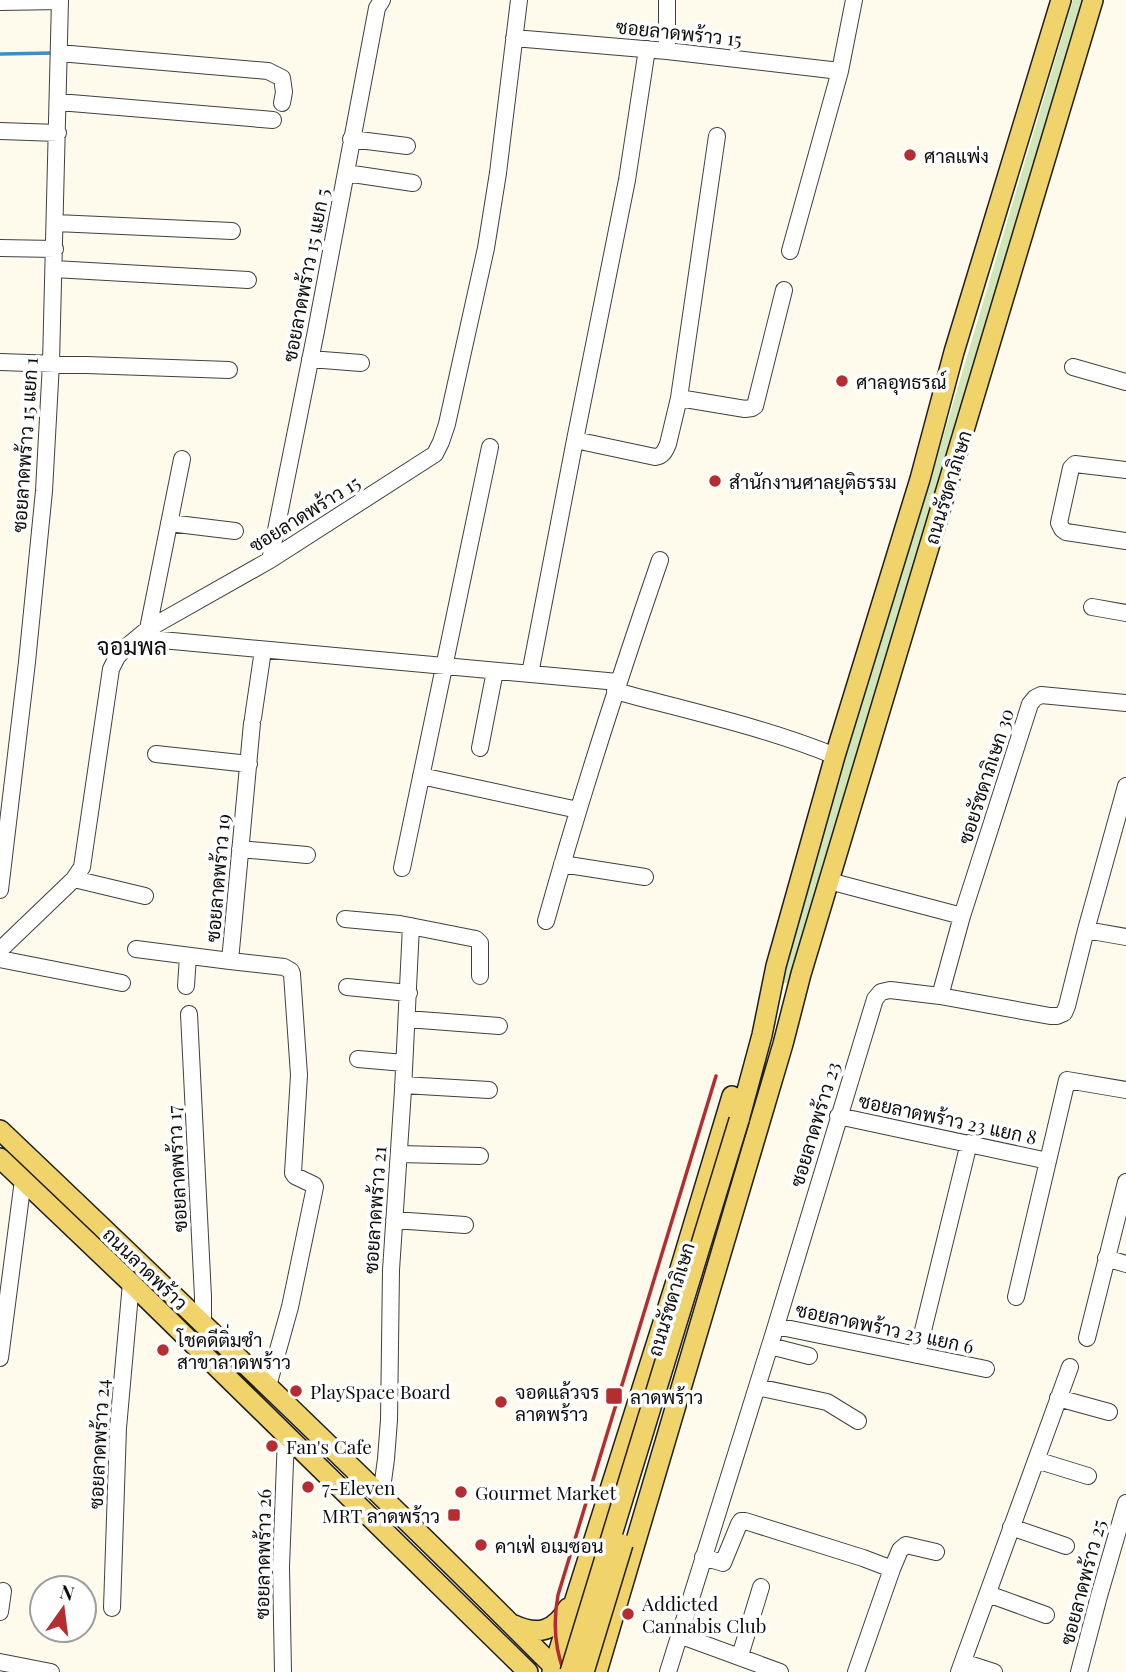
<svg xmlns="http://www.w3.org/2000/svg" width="1126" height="1672" viewBox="0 0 1126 1672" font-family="'Playfair Display',Sarabun,serif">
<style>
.green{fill:#d0e6b9}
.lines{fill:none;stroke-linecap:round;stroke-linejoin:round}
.stream{stroke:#408dc5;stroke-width:3.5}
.minor-casing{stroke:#404040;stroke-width:18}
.major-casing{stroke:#1e1e1e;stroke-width:22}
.minor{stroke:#fff;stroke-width:16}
.major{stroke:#f0d36b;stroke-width:19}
.rail{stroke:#b42d31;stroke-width:3.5}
.major-bridge-casing{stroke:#1e1e1e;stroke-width:22;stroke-linecap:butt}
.major-bridge{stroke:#f0d36b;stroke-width:19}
.poi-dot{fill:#b42d31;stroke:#fff;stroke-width:2.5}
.labels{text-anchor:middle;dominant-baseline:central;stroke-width:7;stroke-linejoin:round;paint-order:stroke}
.street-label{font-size:19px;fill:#0d0d0d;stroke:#fff}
.poi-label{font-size:19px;fill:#0d0d0d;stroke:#fff;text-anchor:start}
.quarter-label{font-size:23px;fill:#0d0d0d;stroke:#fff}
</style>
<rect width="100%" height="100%" fill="#fefbed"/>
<path class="green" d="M1073,0H1083L789,980L787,983H783L781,980L811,870L938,454Z"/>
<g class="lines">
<path class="stream" d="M0,54L53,53"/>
<defs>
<path id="minor" d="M667,0V51
M0,2L60,1
M514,38L667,51L840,71
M59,53L268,71L282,78L284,92L282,103
M59,102L273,120
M0,131L58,133
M717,136L679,398L745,409L752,408L755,406L784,290
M351,139L407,146
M346,173L413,183
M56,223L232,231
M0,248L55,249
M790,251L840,71L854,0
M54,269L248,280
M310,359L361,363
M0,362L229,370
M1073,367L1126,382
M575,440L655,457C663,456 665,451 668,444L679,398
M1126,470L1075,464L1071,468L1059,523L1062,529L1066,532L1126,541
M169,523L235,531
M270,560L316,331L377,8L382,0
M1092,607L1126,613
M148,629L182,459
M140,638L618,682
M530,674L575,440L627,180L647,49
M615,691C689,711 764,727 835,756
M253,718L263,650
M252,723L230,961L284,967L291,971L292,974L299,1075L293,1173L295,1176L314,1185L315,1187L290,1307L268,1386
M480,748L495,671
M156,754L249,764
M421,776L578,810
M240,849L307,855
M562,864L645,877
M402,868L490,447
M74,879L145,896
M829,881L962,916L1030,704L1035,698L1041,695L1126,703
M0,890L27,662L44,491L51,363L60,0
M345,919L400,924L476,939L480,943V976
M546,921C580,799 619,679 660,560
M1086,930L1126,937
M136,949L230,961
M0,950L74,879L82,867L111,669L117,657L124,649L148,629L270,560L435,454L441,442L447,424L486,248L498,173L519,0
M0,959L122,983
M186,986L188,956
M347,987L409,993
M940,996L962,916
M189,1014L203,1297V1323
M407,1019L499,1026
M358,1059L404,1063
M403,1085L489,1090
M838,1116L1048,1161
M399,1154L480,1156
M394,1220L465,1225
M1106,1258L1126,1264
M1016,1297L1067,1080L1126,1090
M776,1326L986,1369
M1087,1338L1126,1182
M770,1346L809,1356
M917,1355L969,1143
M0,1358L23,1180
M757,1387L827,1402L858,1421
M1058,1398L1109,1412
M1036,1460L1088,1476
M381,1496L386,1459L389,1420L391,1270L403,1090L411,926
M1011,1527L1066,1546
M703,1557L723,1563L739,1524L741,1521H745L863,1558L892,1569L856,1672
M892,1569L900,1550L906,1545L936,1552
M988,1594L1046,1615
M112,1608L118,1428L131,1283
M0,1612L3,1591
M679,1635L780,1672
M740,1656L761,1587
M0,1662L51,1672
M963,1662L994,1672
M283,1672L281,1567L286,1436
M668,1672L776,1326L875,999L881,992L890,990L940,996L1050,1016H1057L1064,1013L1067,1006L1086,930L1126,786
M959,1672L1070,1367
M1079,1672L1099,1596L1126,1503"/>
<path id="major" d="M739,1120L762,1035L776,966L835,756L920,479L954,352L1061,0
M0,1130C188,1309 376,1488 559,1672
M0,1158L131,1283L528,1672
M514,1625C538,1636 555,1631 568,1608
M552,1672L680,1269L732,1096
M597,1672L783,1044L801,974L1093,0"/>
</defs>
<use href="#minor" class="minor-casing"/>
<use href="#major" class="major-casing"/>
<use href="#minor" class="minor"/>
<use href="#major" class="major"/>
<path class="rail" d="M564,1672C554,1646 553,1622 558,1595L716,1076"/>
<defs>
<path id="major-bridge" d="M570,1672L739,1120
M584,1672L623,1544"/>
</defs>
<use href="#major-bridge" class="major-bridge-casing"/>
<use href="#major-bridge" class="major-bridge"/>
</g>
<g class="poi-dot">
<circle cx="910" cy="155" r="7"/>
<circle cx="842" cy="381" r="7"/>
<circle cx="715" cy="481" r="7"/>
<circle cx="163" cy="1350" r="7"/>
<circle cx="296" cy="1391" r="7"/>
<rect x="605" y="1387" width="18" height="18" rx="3.5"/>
<circle cx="501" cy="1402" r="7"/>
<circle cx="272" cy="1446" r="7"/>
<circle cx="308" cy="1487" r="7"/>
<circle cx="461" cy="1492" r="7"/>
<rect x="447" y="1508" width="14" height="14" rx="3.5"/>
<circle cx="481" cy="1545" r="7"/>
<circle cx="628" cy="1614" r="7"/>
</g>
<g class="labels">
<g class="street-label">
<text transform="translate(679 32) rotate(6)">ซอยลาดพร้าว 15</text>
<text transform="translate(305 275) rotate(-79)">ซอยลาดพร้าว 15 แยก 5</text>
<text transform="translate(24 445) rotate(-86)">ซอยลาดพร้าว 15 แยก 1</text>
<text transform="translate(947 487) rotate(-73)">ถนนรัชดาภิเษก</text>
<text transform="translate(304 513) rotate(-32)">ซอยลาดพร้าว 15</text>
<text transform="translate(985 776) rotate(-72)">ซอยรัชดาภิเษก 30</text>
<text transform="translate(217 878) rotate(-85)">ซอยลาดพร้าว 19</text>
<text transform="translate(948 1118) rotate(12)">ซอยลาดพร้าว 23 แยก 8</text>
<text transform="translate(814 1124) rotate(-73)">ซอยลาดพร้าว 23</text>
<text transform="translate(176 1169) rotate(-93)">ซอยลาดพร้าว 17</text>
<text transform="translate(374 1210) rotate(-86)">ซอยลาดพร้าว 21</text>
<text transform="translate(146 1268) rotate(44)">ถนนลาดพร้าว</text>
<text transform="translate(670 1299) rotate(-73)">ถนนรัชดาภิเษก</text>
<text transform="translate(885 1327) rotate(12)">ซอยลาดพร้าว 23 แยก 6</text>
<text transform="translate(98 1444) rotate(-87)">ซอยลาดพร้าว 24</text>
<text transform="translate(262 1554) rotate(-89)">ซอยลาดพร้าว 26</text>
<text transform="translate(1082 1582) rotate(-75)">ซอยลาดพร้าว 25</text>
</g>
<g class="poi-label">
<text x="924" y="155">ศาลแพ่ง</text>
<text x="856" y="381">ศาลอุทธรณ์</text>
<text x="729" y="481">สำนักงานศาลยุติธรรม</text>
<text x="177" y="1339">โชคดีติ่มซำ<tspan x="177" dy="22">สาขาลาดพร้าว</tspan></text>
<text x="310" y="1391">PlaySpace Board</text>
<text x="515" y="1391">จอดแล้วจร<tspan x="515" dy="22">ลาดพร้าว</tspan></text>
<text x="630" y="1396">ลาดพร้าว</text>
<text x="286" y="1446">Fan's Cafe</text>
<text x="322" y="1487">7-Eleven</text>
<text x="475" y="1492">Gourmet Market</text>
<text x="440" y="1515" text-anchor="end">MRT ลาดพร้าว</text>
<text x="495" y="1545">คาเฟ่ อเมซอน</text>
<text x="642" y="1603">Addicted<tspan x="642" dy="22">Cannabis Club</tspan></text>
</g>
<g class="quarter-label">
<text x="132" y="645">จอมพล</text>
</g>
</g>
<g transform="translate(63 1609) rotate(14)"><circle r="33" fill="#ffffff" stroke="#9e9e9e" stroke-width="2"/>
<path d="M0-5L12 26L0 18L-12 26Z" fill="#b42d31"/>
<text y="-10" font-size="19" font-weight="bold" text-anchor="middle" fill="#0d0d0d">N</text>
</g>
</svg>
